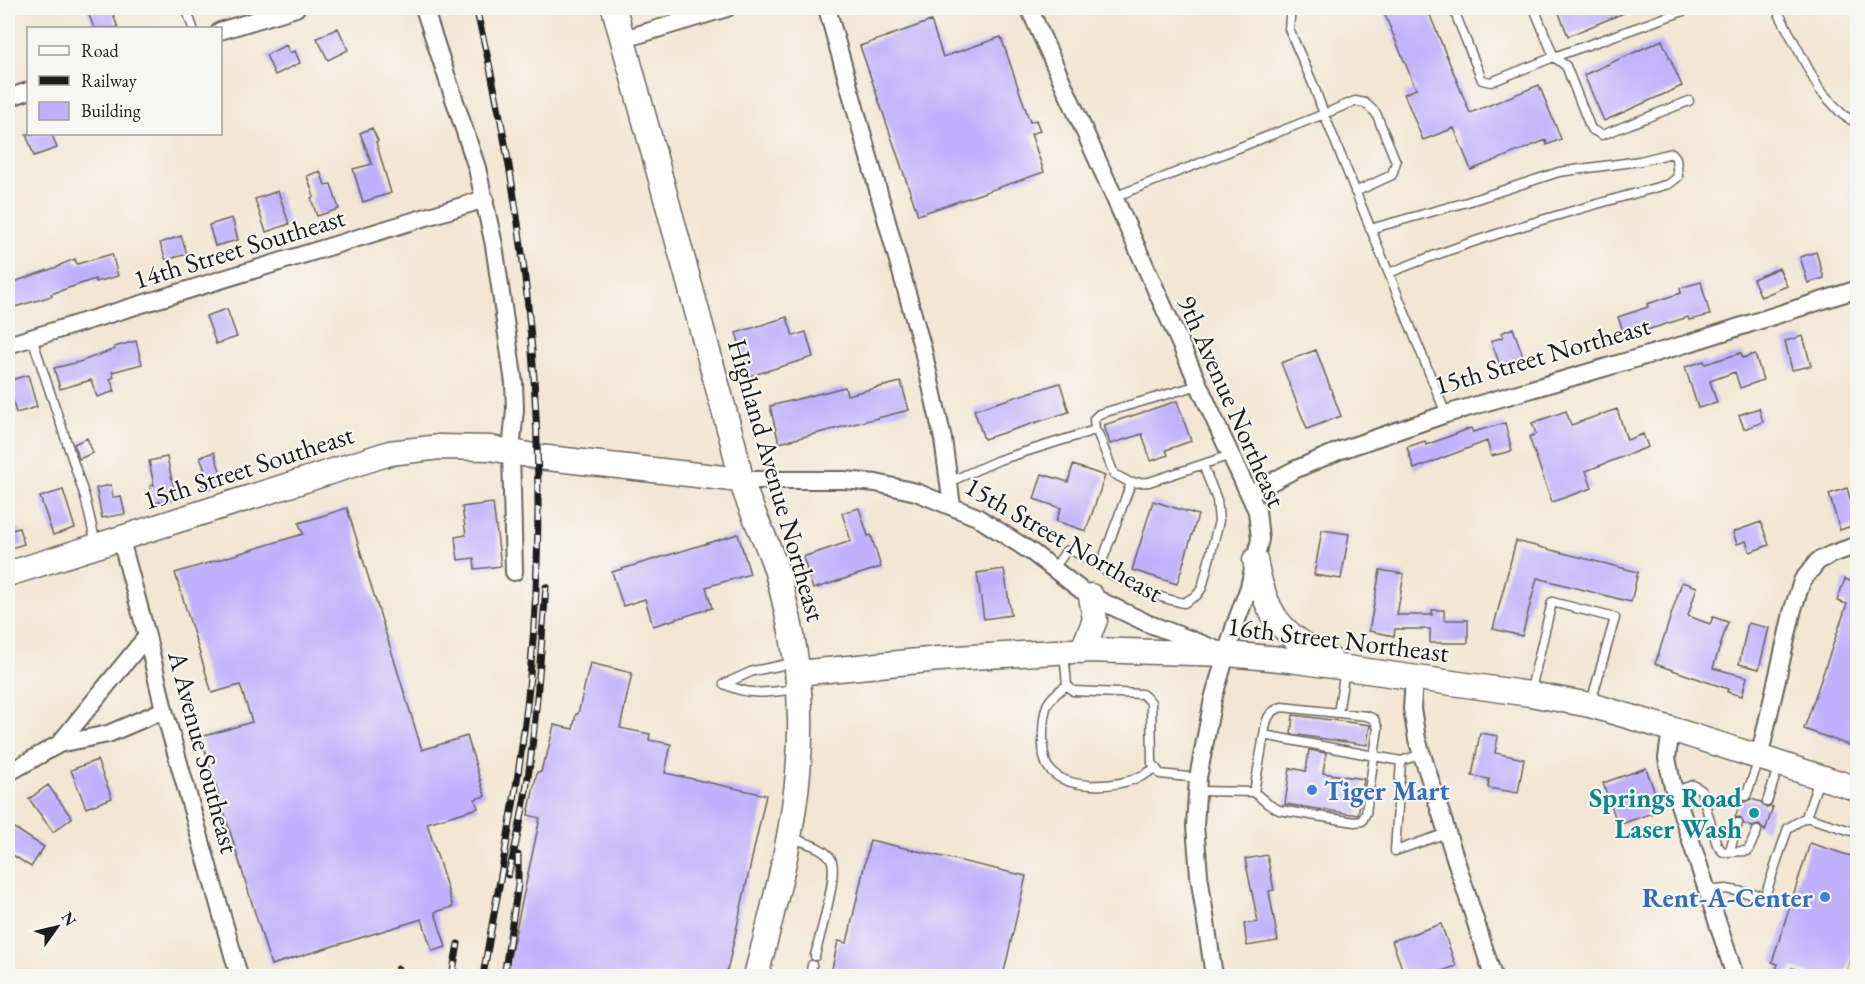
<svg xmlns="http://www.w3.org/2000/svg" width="1865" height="984" viewBox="0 0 1865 984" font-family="'EB Garamond',serif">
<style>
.building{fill:#c0b0fd}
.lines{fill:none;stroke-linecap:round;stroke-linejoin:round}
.lane-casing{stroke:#67635c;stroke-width:11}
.street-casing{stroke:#67635c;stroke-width:20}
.secondary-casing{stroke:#67635c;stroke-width:27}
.lane{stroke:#fff;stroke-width:8}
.street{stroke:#fff;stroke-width:16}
.secondary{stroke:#fff;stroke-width:24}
.rail-casing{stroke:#1c1c1c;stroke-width:7}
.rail{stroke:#f6f6f2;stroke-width:4.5;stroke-dasharray:14;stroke-linecap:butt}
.shop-dot{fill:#3f7fe0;stroke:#f6f6f2;stroke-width:2}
.culture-dot{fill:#0f9aa8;stroke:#f6f6f2;stroke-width:2}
.labels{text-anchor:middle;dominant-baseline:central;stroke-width:4.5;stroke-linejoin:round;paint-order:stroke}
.street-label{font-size:27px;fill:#1c1c1c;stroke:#f6f6f2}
.shop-label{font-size:27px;font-weight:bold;fill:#366cbe;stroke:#f6f6f2;text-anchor:start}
.culture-label{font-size:27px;font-weight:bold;fill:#0d838f;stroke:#f6f6f2;text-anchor:end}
</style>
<rect width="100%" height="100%" fill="#f6f6f2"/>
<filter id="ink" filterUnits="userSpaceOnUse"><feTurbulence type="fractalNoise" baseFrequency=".0167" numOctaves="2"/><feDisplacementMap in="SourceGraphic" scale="12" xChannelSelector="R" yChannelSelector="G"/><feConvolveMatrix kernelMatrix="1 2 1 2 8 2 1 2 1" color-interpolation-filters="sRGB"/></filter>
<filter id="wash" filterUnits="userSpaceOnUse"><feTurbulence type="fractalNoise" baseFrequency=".008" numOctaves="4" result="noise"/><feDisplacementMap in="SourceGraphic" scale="24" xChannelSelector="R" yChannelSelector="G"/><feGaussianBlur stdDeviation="1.35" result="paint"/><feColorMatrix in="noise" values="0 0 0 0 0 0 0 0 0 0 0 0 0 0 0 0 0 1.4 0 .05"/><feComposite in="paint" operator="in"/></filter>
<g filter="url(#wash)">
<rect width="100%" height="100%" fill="#f3e6d2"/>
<g id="blocks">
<path class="building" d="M94,8H111L118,28H94L87,10Z
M1382,8H1427L1470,113L1539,85L1561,139L1547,145L1546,140L1471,170L1454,128L1423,140L1404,94L1416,89Z
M1557,8H1636L1568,36Z
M931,21L943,57L1001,37L1030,122L1036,120L1040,131L1031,134L1044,172L918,215L860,46Z
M338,28L348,50L328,60L317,38Z
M1662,40L1682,86L1604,121L1584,75Z
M286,45L290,53L295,51L300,63L275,75L266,55Z
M372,128L378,141L376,142L391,193L363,202L353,169L372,164L360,133Z
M26,134H52L57,148L34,156Z
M320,171L325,185L331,184L339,209L317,216L311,198L314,197L307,176Z
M278,191L289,224L266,232L255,199Z
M232,218L238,240L215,246L209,225Z
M181,236L187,254L166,260L160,243Z
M1816,252L1824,278L1808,283L1800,257Z
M112,254L118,276L96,282L95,279L51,294L52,296L8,309V284L60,266V265L75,259L77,264Z
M1779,268L1787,286L1761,297L1753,279Z
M1701,282L1710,315L1689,320L1688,317L1625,337L1618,317L1648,307L1647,304L1681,293L1680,288Z
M227,309L237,337L216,344L206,316Z
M787,317L793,336L806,332L813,357L750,376L736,333Z
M1513,328L1523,356L1500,365L1491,341L1503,337L1501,333Z
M1803,336L1811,366L1792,370L1785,341Z
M136,341L142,364L112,372L114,377L110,379L115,391L97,397L91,380L60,389L54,368L79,362L115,349L114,347Z
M1316,350L1341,416L1307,429L1281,363Z
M1741,353L1743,358L1755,354L1763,380L1740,388L1735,372L1710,381L1717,403L1698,408L1685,367L1704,361L1705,364Z
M28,375L37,407L16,413L8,381Z
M901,382L909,410L779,443L770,406L845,387L847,395Z
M1060,383L1069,412L984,439L974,410Z
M1177,401L1191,441L1166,450L1168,455L1151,461L1142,434L1110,444L1104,425Z
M1759,408L1763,422L1744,429L1739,415Z
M1617,409L1627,440L1643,434L1648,447L1586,471L1592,488L1552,502L1529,437L1536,434L1532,423L1566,411L1571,425Z
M1505,423L1512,451L1491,456L1487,441L1414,469L1407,447L1425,441L1426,445L1471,428L1473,432Z
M87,438L93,453L79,459L74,444Z
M214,452L224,483L204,489L199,473L205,471L200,457Z
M167,457L176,499L154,503L150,486L154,485L149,461Z
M1073,465L1105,476L1086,531L1056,521L1061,508L1034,499L1042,474L1068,482Z
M111,485L113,497L121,496L125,514L102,518L96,488Z
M1847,488L1857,524L1840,530L1829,494Z
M63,490L75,528L53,535L40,497Z
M1153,501L1198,515L1177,584L1132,570Z
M493,503L501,566L475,569L474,558L458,560L455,537L466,535L462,507Z
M347,508L422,750L467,736L485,796L475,799L478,808L427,823L453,907L435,912L446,947L432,951L422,919L271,965L201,737L252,722L240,685L212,693L175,573L303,534L299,523Z
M859,508L868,536L871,535L881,567L813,589L803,557L851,541L842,513Z
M1761,522L1769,545L1750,552L1746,541L1737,544L1733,532Z
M19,528L24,544L8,549V531Z
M1322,530L1349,534L1341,579L1314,575Z
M738,534L750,574L706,587L712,608L653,626L645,599L623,606L612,572Z
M1516,541L1638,572L1631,602L1537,578L1522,636L1493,629Z
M1004,569L1011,615L984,619L977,573Z
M1380,570L1404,574L1397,615H1432V610H1444V620H1468V643H1430V629H1395L1394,636L1369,631Z
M1845,579L1855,583L1856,580H1857V748L1804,729L1847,604L1837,601Z
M1682,582L1697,587L1688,616L1710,624L1713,617L1728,622L1713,668L1747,677L1742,696L1727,692L1728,689L1655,664Z
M1748,623L1769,628L1759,669L1739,664Z
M590,663L632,673L620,728L650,734L649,740L671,744L665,773L766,795L726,976H506L540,818L528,815L537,772H541L544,759H546L554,725L573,729L576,714H578Z
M1293,715L1370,725L1367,745L1291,734Z
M1480,733L1498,736L1495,753L1524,759L1518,793L1488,788L1489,779L1472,776Z
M1309,750L1326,753L1323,773L1364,779L1358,815L1285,804L1290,768L1306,771Z
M97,760L112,798L86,808L71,770Z
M1646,768L1661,810L1618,825L1603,783Z
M48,785L72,818L53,832L29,799Z
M1741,799L1744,802L1751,799L1761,802L1766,808L1773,807L1765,831L1759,825L1752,827L1744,824L1740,817L1735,818Z
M8,824L44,847L31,867L8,852Z
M870,840L1026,876L1003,976H847L831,973L838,941L847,943Z
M1810,843L1857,858V936L1845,976H1818L1792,968L1789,976H1774L1778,964L1772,962Z
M1267,855L1274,890L1269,891L1278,941L1247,946L1244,924L1258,922L1245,859Z
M1441,924L1456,966L1428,976H1405L1392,941Z"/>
</g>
</g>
<g filter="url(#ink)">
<use href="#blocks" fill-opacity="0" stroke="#67635c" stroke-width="1.5"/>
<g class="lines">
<defs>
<path id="lane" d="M186,8L193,28
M1291,8L1289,29L1313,84L1324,114L1355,101L1365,103L1376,113L1396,162L1392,175L1355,192
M1453,8L1482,80L1491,82L1554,57L1566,66L1591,129L1602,135L1689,101
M1534,8L1554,57L1692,8
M1776,8L1819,89L1843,115L1858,124
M1114,197L1324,114L1446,414
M1370,229L1467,202L1559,172L1640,161L1672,153L1676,158L1678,177L1669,184C1574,210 1480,236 1389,273
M32,338L85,497L96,544
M1095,430L1094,419L1099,414L1199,385
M949,482L999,460L1095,430L1098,434L1114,474L1131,483L1149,482L1231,455
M1100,567C1126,584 1153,597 1184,603L1197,595L1202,588L1219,521L1217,500L1203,465
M1053,570L1066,551L1072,550L1100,567L1131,483
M1064,652L1067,685L1073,691L1142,694L1151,702L1152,763L1160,774L1198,778
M724,684C752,697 768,692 797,689
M724,684L753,671L793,663
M1067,685C1046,700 1044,706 1043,731C1043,742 1042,758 1048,767C1064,791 1117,788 1139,777C1145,775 1150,771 1156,768
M1530,693L1552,602L1615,618L1591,702
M1338,713L1345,670
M1401,761L1395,851L1447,833
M1820,777L1806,817L1858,833
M1197,791L1254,792L1264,735L1401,761L1422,754
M1675,791L1693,785L1701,790L1717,845L1723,852L1748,851L1757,831
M1254,792L1268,804L1279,810L1355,822L1362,821L1366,813L1378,728L1374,719L1367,716L1282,707C1267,712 1266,721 1264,735
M1746,796L1759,760
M1767,802L1779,765
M790,837C802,842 825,847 831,859C839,874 819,937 815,956
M1729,853L1738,823
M1707,891L1726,889L1765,896L1788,828L1806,817
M810,976L812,965"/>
<path id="street" d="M424,8L477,168L494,245L514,383L515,409L511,451L514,572
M827,8L923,350L943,439L952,506
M1029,8L1220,432L1257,511L1260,539L1249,587L1235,625L1213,699L1198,778L1195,826L1199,875L1214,976
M220,31L296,8
M624,39L727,8
M8,98L28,91
M8,345L485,199
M741,480H844L876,483L916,492L977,517L1033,553L1081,590L1103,602L1147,623L1213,648
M1249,494L1294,470L1341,450L1446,414L1686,344L1858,289
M121,540L147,636L164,710L239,976
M1414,678L1412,709L1417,739L1493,976
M1671,729L1667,758L1672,783L1735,976
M59,744L147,636
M1759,758L1793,609L1802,581L1818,561L1832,554L1858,545
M8,773L59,744L108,734L164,710"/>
<path id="secondary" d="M614,8L733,443C736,455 738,467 741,479C748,505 762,530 771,555C778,572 782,591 786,608C819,741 789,848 756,976
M1255,560C1265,614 1280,635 1330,659
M8,574L390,453L440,447L490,448L539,457L741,480
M1082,651L1095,620L1091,596
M798,673L939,659L1088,650L1228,654L1290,660L1530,694L1590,705L1671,729L1858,789"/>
</defs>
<use href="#lane" class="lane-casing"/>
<use href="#street" class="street-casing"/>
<use href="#secondary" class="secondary-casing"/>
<use href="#lane" class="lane"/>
<use href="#street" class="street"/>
<use href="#secondary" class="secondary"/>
<defs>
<path id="rail" d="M476,8C530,225 551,452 530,676C521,777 500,877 483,976
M508,875C534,781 538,683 546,587
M398,969L400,976
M452,976L458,944
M504,976L518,885V855"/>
</defs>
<use href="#rail" class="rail-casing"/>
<use href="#rail" class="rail"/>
</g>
</g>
<g class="shop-dot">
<circle cx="1312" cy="790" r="6"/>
<circle cx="1825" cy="897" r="6"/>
</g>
<circle class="culture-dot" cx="1754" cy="813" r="6"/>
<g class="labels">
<g class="street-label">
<text transform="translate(239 248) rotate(-17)">14th Street Southeast</text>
<text transform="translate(1542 355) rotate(-16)">15th Street Northeast</text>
<text transform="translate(1232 401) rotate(66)">9th Avenue Northeast</text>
<text transform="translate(248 467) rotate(-18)">15th Street Southeast</text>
<text transform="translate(777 480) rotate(74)">Highland Avenue Northeast</text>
<text transform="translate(1064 539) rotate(30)">15th Street Northeast</text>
<text transform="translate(1338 639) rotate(7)">16th Street Northeast</text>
<text transform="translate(204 752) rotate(75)">A Avenue Southeast</text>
</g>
<g class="shop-label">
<text x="1324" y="790">Tiger Mart</text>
<text x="1813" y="897" text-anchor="end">Rent-A-Center</text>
</g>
<g class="culture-label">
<text x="1742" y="797">Springs Road<tspan x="1742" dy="31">Laser Wash</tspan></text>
</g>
</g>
<rect width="1865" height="984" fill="none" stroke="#f6f6f2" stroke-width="30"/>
<rect x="27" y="27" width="195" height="108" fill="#f6f6f2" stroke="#9f9f9c" stroke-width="1.5"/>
<rect x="39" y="46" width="30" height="9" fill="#ffffff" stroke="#9f9f9c" stroke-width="1.5"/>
<text x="81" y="57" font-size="18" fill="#1c1c1c">Road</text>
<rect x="39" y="76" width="30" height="9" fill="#1c1c1c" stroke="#9f9f9c" stroke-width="1.5"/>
<text x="81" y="87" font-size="18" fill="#1c1c1c">Railway</text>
<rect x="39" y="102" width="30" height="18" fill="#c0b0fd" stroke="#9f9f9c" stroke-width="1.5"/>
<text x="81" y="117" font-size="18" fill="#1c1c1c">Building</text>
<g transform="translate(57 927) rotate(56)" stroke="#f6f6f2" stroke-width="4.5" paint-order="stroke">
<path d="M0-4.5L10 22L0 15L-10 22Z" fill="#1c1c1c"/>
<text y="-9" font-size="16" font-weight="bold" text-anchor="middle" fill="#1c1c1c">N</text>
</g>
</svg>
